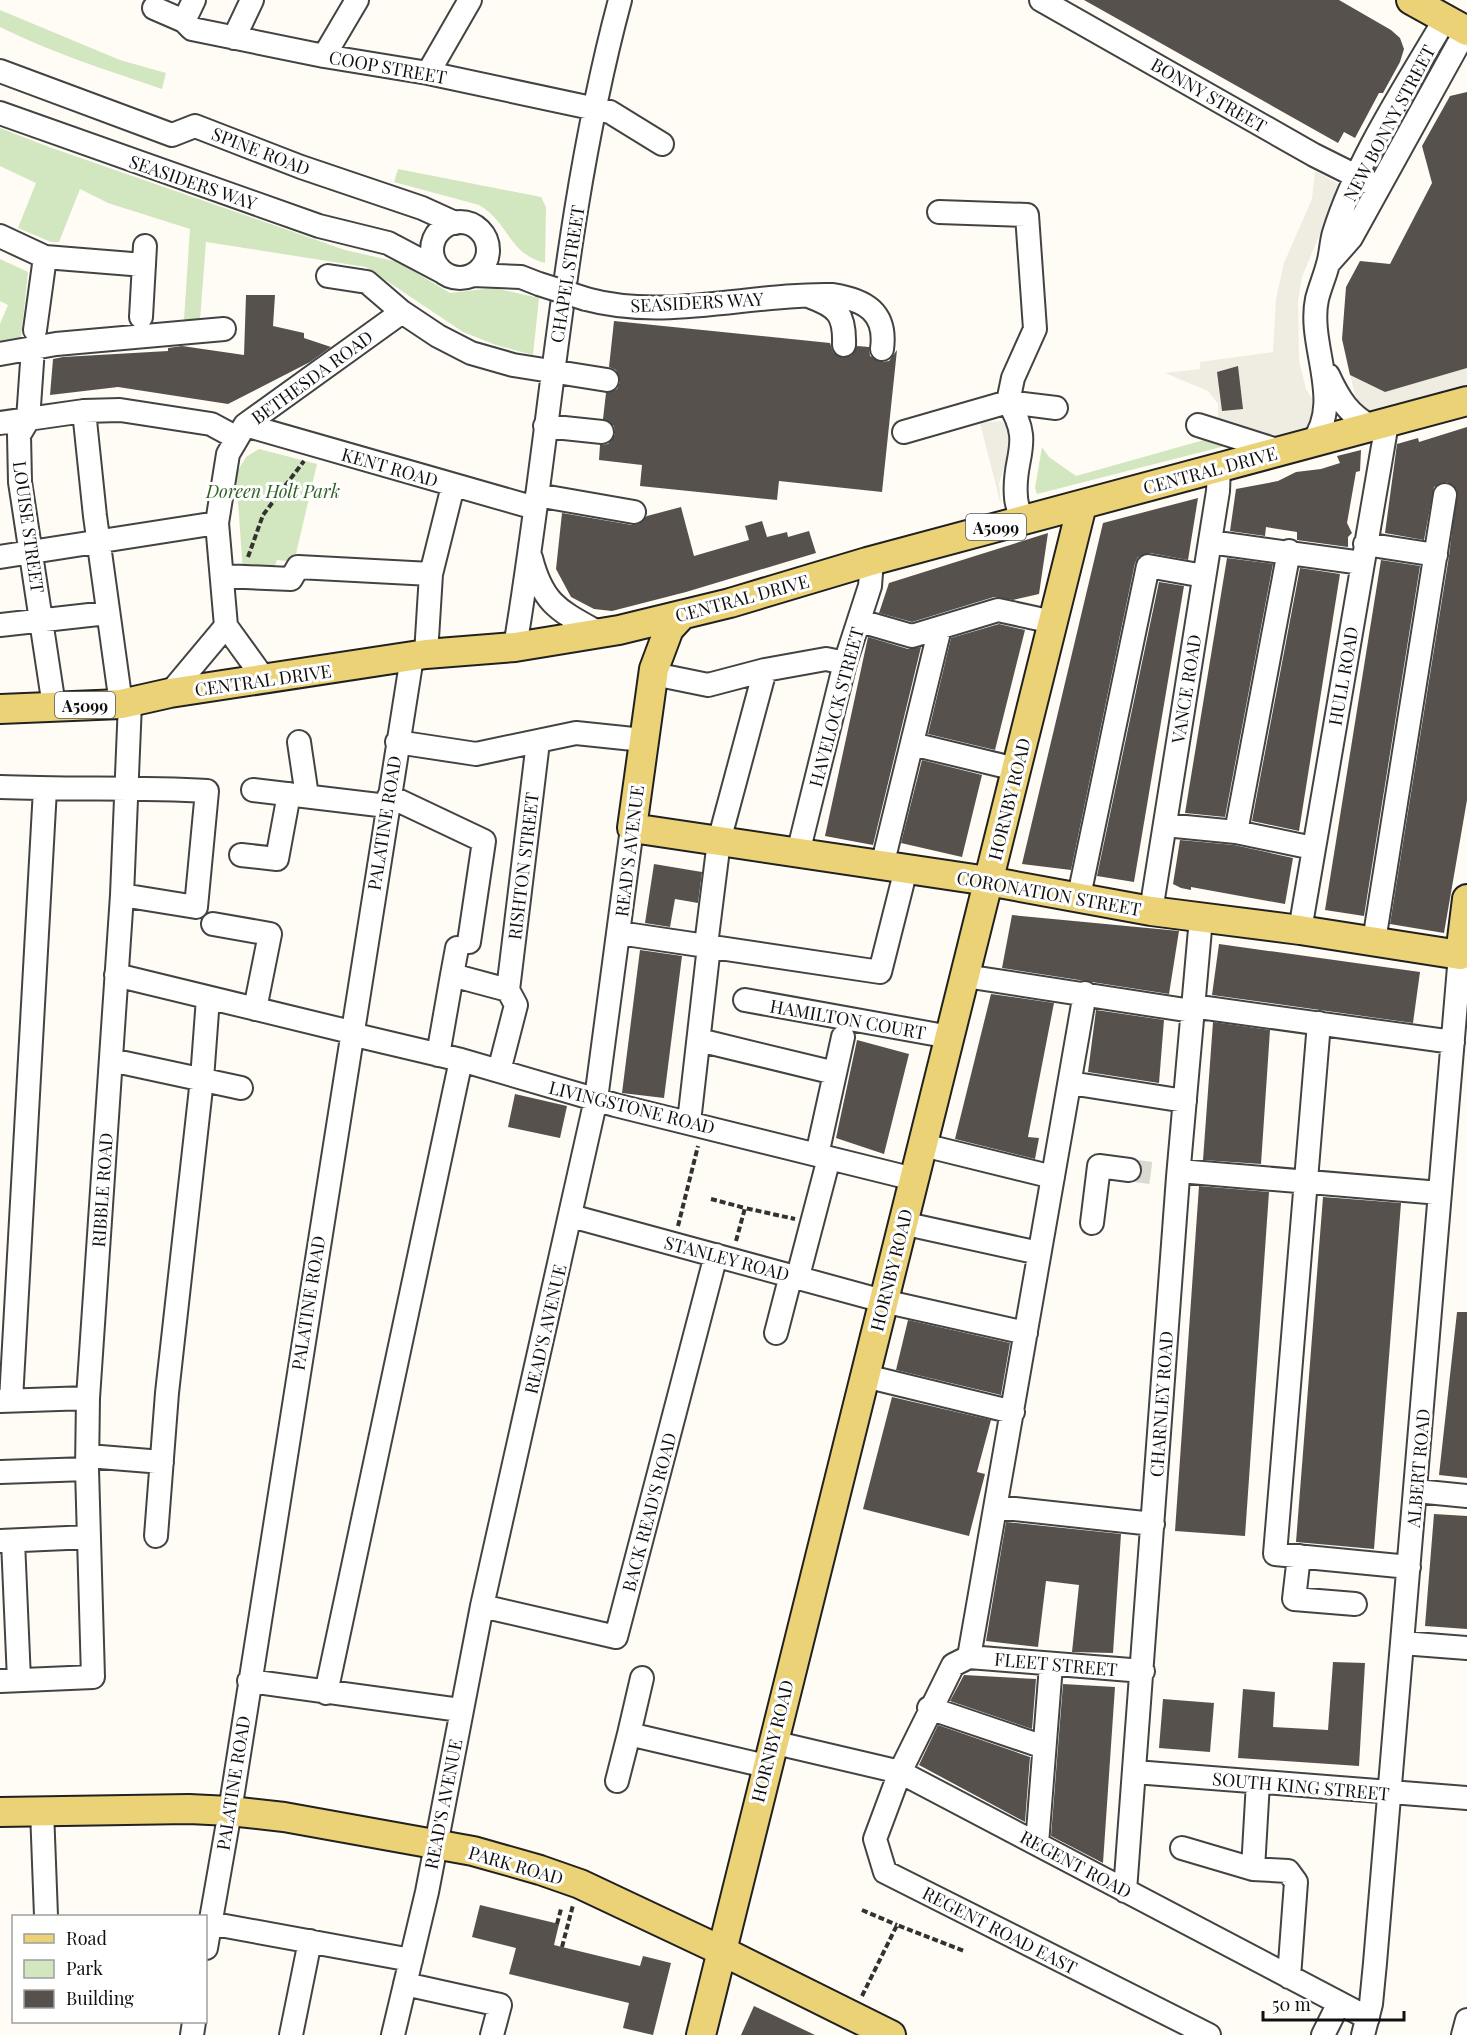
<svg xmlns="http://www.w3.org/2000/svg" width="1467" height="2035" viewBox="0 0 1467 2035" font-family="'Playfair Display',serif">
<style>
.green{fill:#d2e6c0}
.plaza{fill:#efece2}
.building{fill:#57514d}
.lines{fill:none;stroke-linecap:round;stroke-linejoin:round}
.minor-tunnel{stroke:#dad9d2;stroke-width:22;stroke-dasharray:22 11;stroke-linecap:butt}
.minor-casing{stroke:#434343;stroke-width:26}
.major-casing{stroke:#212121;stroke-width:32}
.path{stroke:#323232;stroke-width:4;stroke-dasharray:6 3;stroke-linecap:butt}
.minor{stroke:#fff;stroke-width:22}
.major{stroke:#ebd276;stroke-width:28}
.minor-bridge-casing{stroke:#434343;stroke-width:26;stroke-linecap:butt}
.minor-bridge{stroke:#fff;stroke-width:22}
.labels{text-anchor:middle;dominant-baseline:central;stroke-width:6;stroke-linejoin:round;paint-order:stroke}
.shield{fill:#fff;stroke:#585858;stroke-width:1.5}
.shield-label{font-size:16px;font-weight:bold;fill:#101010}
.street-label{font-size:18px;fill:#101010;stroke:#fff}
.park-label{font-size:18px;font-style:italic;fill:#306226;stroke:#fff}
</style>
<rect width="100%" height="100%" fill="#fefcf4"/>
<path class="green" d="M0,10L120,60L166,73L162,89C107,70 52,53 0,27Z
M0,128L49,147L345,250L398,262L450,293L494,288L539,298L533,355L496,345L463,332L366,267L206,242L200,320H184L190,229L108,203L80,189L59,242H51L18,228L36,183L0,166Z
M398,169L541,197L546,207L545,263C507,253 510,223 479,205L394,182Z
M0,259L28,272L20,347L0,349V324L8,305L0,301Z
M1211,438L1233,444L1037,494L1035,488L1042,447L1049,457L1076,476Z
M259,449L317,464L294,562L277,560L272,573L243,572L236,474L246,457Z"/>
<path class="plaza" d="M1315,171L1337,183L1339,192L1328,225L1319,236L1302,277L1298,301L1299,361L1306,389L1313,400L1311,419L1305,429L1275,442L1218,428V404L1208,391L1165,373L1200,369V362L1273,352L1276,299L1284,263L1312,199Z
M1467,368V392L1374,418L1357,402L1350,375L1385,392Z
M1000,421L1009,426L1012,443L999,483L1001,505L980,423Z"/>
<path class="building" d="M1084,0H1339L1391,30L1400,38L1404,49L1400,62L1383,93H1379L1355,138L1344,132L1338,143Z
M1467,92V368L1385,392L1350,375L1342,339L1346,287L1360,261L1390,264L1432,183L1422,146L1450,96Z
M246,295H275L273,326L304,333V338L331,347L310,362L228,404L118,387L50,395L53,359L63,357L168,351V348L182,346L244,355Z
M614,321L830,343L833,352L843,358L851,356L857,346L869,347L870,356L881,362L889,361L897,350L882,492L779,481L777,500L640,486L642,465L599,460L600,445L608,444L615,434L614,426L603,419L606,393L617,389L620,382L616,370L609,367Z
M1238,366L1243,409L1222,411L1217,372Z
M1467,427V800L1444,933L1390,924L1449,556L1457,490L1447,482L1434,487L1424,540L1385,533L1397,444L1418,438L1419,442Z
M1361,450L1360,471L1356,472L1347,523L1352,533L1348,537V547L1297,540V532L1266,527L1265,536L1230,531L1236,489L1278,481L1296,472L1321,469L1340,463L1337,456Z
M1198,498L1188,560L1150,553L1138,557L1135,563L1071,870L1022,864L1103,523Z
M681,507L694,556L749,540L745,526L762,521L767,537L787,532L788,537L809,531L816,553L686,592L612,611L594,609L571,597L556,569L562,513L632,525L639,524L647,516Z
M1048,533L1039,594L1013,600L994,597L912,622L879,613L889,583Z
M1227,558L1273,564L1225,817L1185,813Z
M1381,560L1420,566L1364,916L1325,910Z
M1300,568L1340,574L1299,831L1252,821Z
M1159,582L1184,586L1134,882L1097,876Z
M999,624L1025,630L995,750L928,734L951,638Z
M868,637L908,649L921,647L873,845L825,836Z
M922,760L982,775L962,857L901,843Z
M1180,840L1234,845L1293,858L1285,904L1191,887V890L1181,888L1173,884Z
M654,864L702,872L698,903L675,899L670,927L645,923Z
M1012,915L1179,931L1169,994L1002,968Z
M1219,944L1420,972L1413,1023L1212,995Z
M640,950L682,956L664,1098L622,1093Z
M991,994L1054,1003L1028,1137L1039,1138L1035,1159L955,1139Z
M1096,1010L1164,1020L1159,1083L1088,1072Z
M1213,1022L1270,1030L1261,1164L1203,1160Z
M857,1040L909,1054L884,1154L836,1138Z
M515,1094L567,1106L560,1138L508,1127Z
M1199,1186L1269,1192L1245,1536L1175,1531Z
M1323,1197L1401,1203L1374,1549L1296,1542Z
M1457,1312H1467V1478L1439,1475Z
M908,1320L1010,1343L1001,1395L896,1370Z
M892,1397L991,1420L977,1472L985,1474L969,1536L863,1509Z
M1434,1514L1467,1516V1629L1425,1626Z
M1006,1522L1121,1534L1113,1653L1072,1652L1079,1585L1046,1581L1038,1647L986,1641Z
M1333,1662L1365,1663L1359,1766L1238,1758L1243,1689L1275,1692L1273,1727L1328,1730Z
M964,1675L1036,1679L1032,1729L950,1701Z
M1063,1684L1115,1687L1103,1863L1051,1836Z
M1163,1699L1214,1703L1210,1752L1159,1748Z
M938,1725L1030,1757L1025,1822L919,1765Z
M480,1905L559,1924L554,1945L640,1966L643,1956L671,1963L653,2035L623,2028L629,2003L509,1974L516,1948L472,1937Z
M754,2006L815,2035H741Z"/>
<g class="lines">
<path class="minor-tunnel" d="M1129,1170L1158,1174"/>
<defs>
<path id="minor" d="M1041,0L1314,155L1378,187
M154,8L184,21L192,29L324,56L428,73L610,112L662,144
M184,21L194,0
M234,38L252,0
M324,56L357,0
M0,71L172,135L195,126L301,167L422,208L455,223
M428,73L470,0
M0,113L319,226L388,243L441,271
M939,212L1027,215L1035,329L1013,378L1008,402C1035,444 1012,457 1016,497C1016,504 1020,513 1022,520
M432 250a28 28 0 1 1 56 0a28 28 0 1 1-56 0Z
M0,236L45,257L144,265
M1328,264L1351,238L1466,30
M473,275L521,277L539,284
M328,276L367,282L402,312L438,336L471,353L513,365L607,380
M811,297C838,307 845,315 844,345
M586,299C666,321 752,293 833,295C865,300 887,312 882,349
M141,317L145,246
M35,330L45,257
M33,348L28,420L19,435L20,482L54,706
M0,354L56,344L224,329
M1328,375C1339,399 1349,415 1372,427
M84,411L95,516L121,704
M0,423L84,411L120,410L211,424L237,438
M245,425L535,508
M1198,425L1280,451
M545,426L602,432
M904,432L1008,402L1056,408
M1311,444C1345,402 1307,346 1317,299C1320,287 1325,276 1328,264C1331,254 1331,243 1334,233C1356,161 1407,84 1445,19
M537,495L634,512
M1210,542L1362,563
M1365,544L1436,555
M0,557L217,523
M531,558C543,605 560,611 601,634
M223,576L291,579L298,567L431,574
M860,621L912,636L998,610L1053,622
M0,625L107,613
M515,647C551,432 563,212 620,0
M426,654L431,574L453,486
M654,674L708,685L765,670L826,659L845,663
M265,680L226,626L217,523L228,454L245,425L402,312
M170,693L226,626
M299,742L307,796
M397,742L476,754L576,733L643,740
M912,744L1016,769
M0,787C69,790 138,787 207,791L196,907L122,895
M253,790L387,806
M389,796L484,841L469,942
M1165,825L1236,832L1313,848
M1236,832L1289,551
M798,853L845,663L870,586L871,573L867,562
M241,855L277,859L289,794
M882,866L940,628
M1079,896L1148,566L1204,576
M1151,911L1218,491L1219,467
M213,924L270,934L255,1009
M1300,930L1387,423
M619,933L880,972L906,869
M1374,941L1445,495
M706,945L719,841L765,670
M116,975L351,1032
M452,975L457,948
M965,976L1192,1011
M508,990L538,742
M1085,993L969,1657L953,1665L900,1772L875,1839L885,1872L1209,2035
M745,1000L950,1037
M1192,1006L1453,1042
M1319,1023L1275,1554L1409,1567
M351,1034L461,1060L615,1105L914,1179
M699,1040L835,1073
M438,1055L452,975L508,990L516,1005L499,1071
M111,1060L241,1088
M1070,1083L1185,1101
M689,1122L709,946
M923,1145L1053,1177
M817,1155L843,1037
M1179,1171L1440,1193
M571,1216L883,1301L1026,1333
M902,1223L1039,1253
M1092,1223L1099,1166L1129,1170
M798,1276L829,1158
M776,1333L791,1275
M865,1376L1013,1412
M11,1400L45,789
M0,1401L88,1398
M88,1456L162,1462
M0,1472L87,1469
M1416,1491L1467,1496
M996,1507L1153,1524
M156,1536L167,1393L202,1079L208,998
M0,1541L89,1537
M13,1541L19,1680
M1299,1556L1294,1599L1355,1604
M482,1606L616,1637L716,1255
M1402,1643L1467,1648
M969,1657L1143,1671
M0,1681L93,1677L87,1469L88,1398L122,895L130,703
M249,1681L460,1710
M326,1693L461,1060
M929,1708L1044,1747
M629,1734L642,1678
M772,1742L900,1772L1368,2018
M1135,1772L1467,1798
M617,1781L629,1734L766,1766
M1258,1782L1253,1869L1288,1871L1296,1882L1289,1977
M42,1810L46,1916
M1037,1844L1051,1665
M1182,1848L1253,1869
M1125,1891L1178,1177L1201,918
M209,1923L411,1960
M206,1948L230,1811L412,657
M405,1984L500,2005L492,2035
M192,2035L194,2022
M291,2035L310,1941
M393,2035L427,1892L482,1606L596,1099L632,828
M1323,2035L1339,2003
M1363,2035L1371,2004L1375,1963L1460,955L1467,956
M1463,2035L1467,2020"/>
<path id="major" d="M1411,0L1467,31
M682,615L669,629L654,669L632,828L988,881L1151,911L1300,930L1460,955L1467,899
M0,709L121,704L170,693L426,654L515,647L619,630L730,603L867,562L1467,401
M0,1812L189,1809L230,1811L284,1817L473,1851L540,1870L580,1884L720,1950L891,2035
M701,2035L1082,505"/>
</defs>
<use href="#minor" class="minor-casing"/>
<use href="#major" class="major-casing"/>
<path class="path" d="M248,557L263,515L304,461
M711,1199L745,1208
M678,1226L698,1146
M736,1241L745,1208L795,1219
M862,1910L897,1925
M557,1924L561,1909
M562,1947L573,1905
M862,1996L897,1925L964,1951"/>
<use href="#minor" class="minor"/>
<use href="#major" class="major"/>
<defs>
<path id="minor-bridge" d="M539,284L586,299"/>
</defs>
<use href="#minor-bridge" class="minor-bridge-casing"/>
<use href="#minor-bridge" class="minor-bridge"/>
</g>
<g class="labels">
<g class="shield">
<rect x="966" y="514" width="60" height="26" rx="4.5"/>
<rect x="55" y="692" width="60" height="26" rx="4.5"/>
</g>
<g class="shield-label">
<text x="996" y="527">A5099</text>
<text x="85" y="705">A5099</text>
</g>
<g class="street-label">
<text transform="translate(388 67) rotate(10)">COOP STREET</text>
<text transform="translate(1209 95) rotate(30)">BONNY STREET</text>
<text transform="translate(1389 123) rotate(-62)">NEW BONNY STREET</text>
<text transform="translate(261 151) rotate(21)">SPINE ROAD</text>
<text transform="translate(193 182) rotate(19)">SEASIDERS WAY</text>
<text transform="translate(567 274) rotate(-81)">CHAPEL STREET</text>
<text transform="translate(697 302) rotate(-3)">SEASIDERS WAY</text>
<text transform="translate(312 377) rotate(-36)">BETHESDA ROAD</text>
<text transform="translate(390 467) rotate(16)">KENT ROAD</text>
<text transform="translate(1210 470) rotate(-15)">CENTRAL DRIVE</text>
<text transform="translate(29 527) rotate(82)">LOUISE STREET</text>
<text transform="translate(742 598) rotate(-15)">CENTRAL DRIVE</text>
<text transform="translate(1343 676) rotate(-80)">HULL ROAD</text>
<text transform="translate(263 680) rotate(-8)">CENTRAL DRIVE</text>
<text transform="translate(1186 689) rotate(-81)">VANCE ROAD</text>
<text transform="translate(836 707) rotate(-75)">HAVELOCK STREET</text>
<text transform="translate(1009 799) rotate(-76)">HORNBY ROAD</text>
<text transform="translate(384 823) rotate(-81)">PALATINE ROAD</text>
<text transform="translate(629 851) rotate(-83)">READ'S AVENUE</text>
<text transform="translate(523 866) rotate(-83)">RISHTON STREET</text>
<text transform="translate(1049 893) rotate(10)">CORONATION STREET</text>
<text transform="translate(848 1019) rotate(10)">HAMILTON COURT</text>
<text transform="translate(632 1107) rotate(14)">LIVINGSTONE ROAD</text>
<text transform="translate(102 1190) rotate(-86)">RIBBLE ROAD</text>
<text transform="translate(727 1258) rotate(15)">STANLEY ROAD</text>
<text transform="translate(891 1270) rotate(-76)">HORNBY ROAD</text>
<text transform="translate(308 1303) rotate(-81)">PALATINE ROAD</text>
<text transform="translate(545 1329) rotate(-77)">READ'S AVENUE</text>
<text transform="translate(1161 1404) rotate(-86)">CHARNLEY ROAD</text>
<text transform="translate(1418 1468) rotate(-85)">ALBERT ROAD</text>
<text transform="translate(649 1512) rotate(-75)">BACK READ'S ROAD</text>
<text transform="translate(1056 1664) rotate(5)">FLEET STREET</text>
<text transform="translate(772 1741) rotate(-76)">HORNBY ROAD</text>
<text transform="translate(233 1783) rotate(-81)">PALATINE ROAD</text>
<text transform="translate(1301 1786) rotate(5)">SOUTH KING STREET</text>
<text transform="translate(443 1804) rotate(-79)">READ'S AVENUE</text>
<text transform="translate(1076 1864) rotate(28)">REGENT ROAD</text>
<text transform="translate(516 1865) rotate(16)">PARK ROAD</text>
<text transform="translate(1000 1930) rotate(27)">REGENT ROAD EAST</text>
</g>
<g class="park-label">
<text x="273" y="491">Doreen Holt Park</text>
</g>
</g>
<rect x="12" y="1915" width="195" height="108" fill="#ffffff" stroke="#9f9f9f" stroke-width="1.5"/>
<rect x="24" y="1934" width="30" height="9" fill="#ebd276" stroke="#9f9f9f" stroke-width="1.5"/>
<text x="66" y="1945" font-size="18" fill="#101010">Road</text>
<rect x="24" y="1960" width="30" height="18" fill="#d2e6c0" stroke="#9f9f9f" stroke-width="1.5"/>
<text x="66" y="1975" font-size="18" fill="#101010">Park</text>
<rect x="24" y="1990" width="30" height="18" fill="#57514d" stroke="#9f9f9f" stroke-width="1.5"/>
<text x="66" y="2005" font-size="18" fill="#101010">Building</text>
<path d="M1263 2011v9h141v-9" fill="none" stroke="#101010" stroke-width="3"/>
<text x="1272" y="2011" font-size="18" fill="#101010" stroke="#ffffff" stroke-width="4.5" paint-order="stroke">50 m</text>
</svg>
